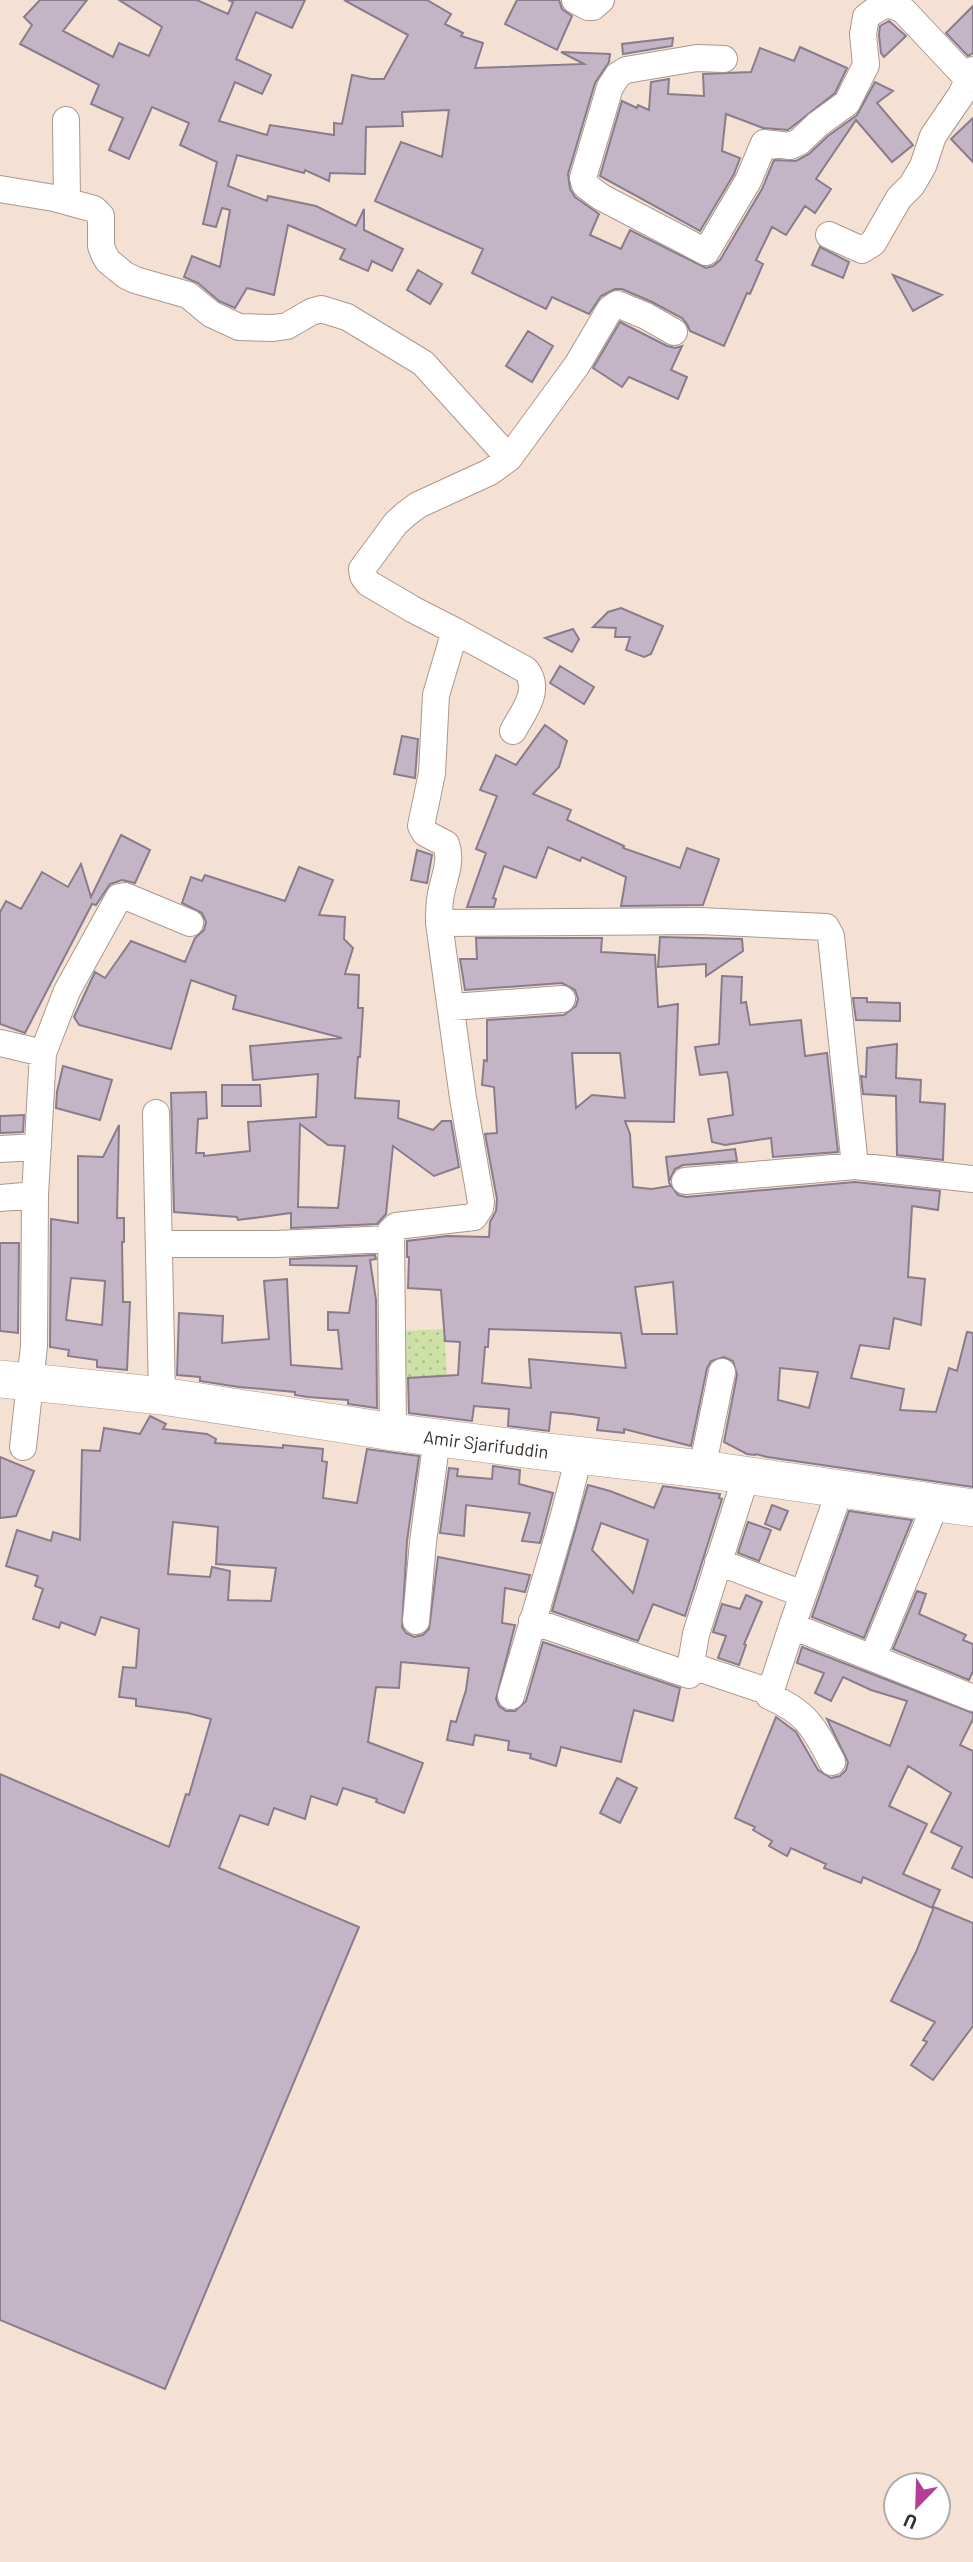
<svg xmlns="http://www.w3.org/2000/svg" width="973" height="2562" viewBox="0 0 973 2562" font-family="Barlow,sans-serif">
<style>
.park{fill:url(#park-dots)}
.building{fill:#c3b5c6;stroke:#897c8c;stroke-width:2;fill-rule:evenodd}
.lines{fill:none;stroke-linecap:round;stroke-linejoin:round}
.street-casing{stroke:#ab988c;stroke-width:28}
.secondary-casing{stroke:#ab988c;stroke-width:38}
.street{stroke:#fff;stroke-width:26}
.secondary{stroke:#fff;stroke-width:37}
.labels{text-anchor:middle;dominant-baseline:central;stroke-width:7;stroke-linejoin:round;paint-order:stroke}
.street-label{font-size:18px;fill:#362f2a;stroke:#fff}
</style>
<defs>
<pattern id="park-dots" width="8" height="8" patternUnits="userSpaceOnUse" patternTransform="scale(1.75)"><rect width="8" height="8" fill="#cde0a6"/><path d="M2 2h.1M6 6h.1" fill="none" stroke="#b1c08f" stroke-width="1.8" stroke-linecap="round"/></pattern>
</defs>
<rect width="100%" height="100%" fill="#f5e1d3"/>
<path class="park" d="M444,1329L447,1376L404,1379L401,1331Z"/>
<path class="building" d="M40,0H87L63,31L113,57L119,43L149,56L162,27L119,0H197L228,14L233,2L228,0H305L292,28L256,12L236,59L271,75L262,94L235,82L219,121L267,135L270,125L334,135V123L342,124L352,75L371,79H384L408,35L344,0H427L451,14L445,24L463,33L461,36L483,43L475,68L584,64L561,52L610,54L609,62L595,83L568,174L570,189L575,197L599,214L590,235L621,249L630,230L706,268L713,266L720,260L762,189L774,160L796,161L809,154L828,136L857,115L875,82L893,91L877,103L913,145L892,162L856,120L816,179L831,189L815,213L805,206L786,235L772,227L756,260L763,264L750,294L747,293L724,346L690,331L687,324L682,318L652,302L622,289H615L601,296L589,314L552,297L546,309L472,273L483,249L375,201L401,142L442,157L449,110L402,112L403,126L366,127L365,174L330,173L329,181L305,170L304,173L237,155L228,186L267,201L268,196L316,206L356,226L364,209V230L403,249L392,271L372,261L368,271L340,259L345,249L288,225L274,295L247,288L235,308L219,301L198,283L184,277L192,256L220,267L230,210L222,208L216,227L203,224L217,162L180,145L189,123L152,107L129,159L109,150L123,118L91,104L99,85L20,44L32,25L24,17Z
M517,0H559L562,9L572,16L557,50L505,24Z
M973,6V53L968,56L946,33Z
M889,21L906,36L884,57L881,53L879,35L880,26Z
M673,38L672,46L623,54L622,44Z
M800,47L847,68L835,93L788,130L763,128L726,114L722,151L740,158L734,174L700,231L600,176L622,101L637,108L638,105L649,110L651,82L669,79L668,94L704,96L703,74L751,72L760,48L794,61Z
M973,118V162L951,139Z
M820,247L849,262L843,278L812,265Z
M418,270L442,284L430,304L407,290Z
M893,275L942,295L913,311Z
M620,322L667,346L675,348L682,346L671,370L687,377L678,399L629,377L622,387L593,368Z
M528,331L553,346L532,382L506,366Z
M621,608L663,626L651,654L644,657L626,650L630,637H615L616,628L593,627L608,612Z
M573,629L579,639L572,652L545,638Z
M560,666L594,687L584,704L550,683Z
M545,725L567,741L559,767L533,794L571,810L567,820L624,846L623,848L680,868L687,848L719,859L703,905L621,906L626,877L582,857L580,861L548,847L536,878L504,866L493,898L496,899L494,907H467L486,853L476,849L497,796L480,790L496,755L516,765Z
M402,736L418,739L415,778L394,774Z
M121,835L150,850L135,883L122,880L110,884L96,905L92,904L25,1033L0,1024V912L6,901L21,909L42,872L68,887L81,864L91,897Z
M417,850L432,855L427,883L411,880Z
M299,867L333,880L319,915L345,917L344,939L353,948L345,974L359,975L358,1008H363L360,1057H358L355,1098L399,1101L398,1118L433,1130L442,1121H451L459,1167L434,1176L393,1146L386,1214L377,1224L291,1228V1213L238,1220L237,1217L174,1212L171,1093L206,1092L207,1118L198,1119L196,1153H204V1156L250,1151L248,1122L316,1117L318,1074L253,1080L250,1046L342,1038L233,1009L236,996L191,980L171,1049L79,1025L74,1017L95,972L105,978L131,941L185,962L195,938L204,930L206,922L202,913L182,903L191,877L202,881L205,875L285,901ZM300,1124L328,1145L345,1146L338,1208L298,1207Z
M660,937L742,939L743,951L706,976V964L658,967Z
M476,938H602L601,952L655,955L658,1007L678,1004L674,1122L625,1121L630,1134L633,1187L652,1189L670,1186V1184L678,1195L686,1197L855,1182L940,1191L938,1210L912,1206L908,1277L925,1279L921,1325L894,1318L889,1349L860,1345L851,1378L904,1389L900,1410L936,1412L949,1368L957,1371L967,1332L973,1333V1487L767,1457L756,1454L755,1455L747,1454L724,1442L737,1375L733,1361L724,1357L711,1361L707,1368L691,1446L624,1429V1433L597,1430L599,1418L572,1414L551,1412L549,1431L508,1426L509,1409L474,1406L472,1421L409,1413L408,1378L458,1375L460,1342L445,1341L441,1290L408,1288L409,1257H407V1241L447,1236L489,1237L490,1222L496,1211L497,1199L485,1134L497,1133L494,1087L482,1085L484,1060L487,1061V1020L564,1015L576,1006L578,999L575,990L562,983L465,990L460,959H477ZM572,1053H620L625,1098L592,1095L576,1108ZM673,1282L677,1334H642L635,1287ZM489,1329L621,1333L626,1368L529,1359L531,1388L482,1383L485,1347H488ZM780,1368L818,1372L809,1408L778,1400Z
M722,976L742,977L741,1003L746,1002L750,1025L801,1020L805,1056L827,1053L838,1152L773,1157L771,1138L725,1145L712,1142L708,1119L733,1115L729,1080L727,1072L700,1075L695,1047L719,1044Z
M853,998H867V1002L900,1003V1021L856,1020Z
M897,1044L896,1078L921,1080L920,1102L945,1104L943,1160L897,1155L896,1096L863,1094L861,1076L866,1077L867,1048Z
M63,1066L112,1080L100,1120L56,1108L57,1092Z
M222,1085H260L261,1106H222Z
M24,1115L23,1132L0,1133V1116Z
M119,1125L117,1218H124V1242H122L123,1302H130L127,1370L97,1367V1360L68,1356L69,1350L50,1347L51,1219L78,1223V1156L103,1157ZM71,1278L105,1281L102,1325L66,1320Z
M735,1149L737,1161L683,1165L675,1169L669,1181L666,1157Z
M0,1243H19L18,1333L0,1331Z
M375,1255L376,1259L370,1260L376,1300L377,1408L348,1404V1400L308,1397L295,1395V1392L239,1387L200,1381V1377L177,1375L179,1313L223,1316L222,1343L269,1339L264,1281L287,1279L291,1365L342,1369L338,1330H328V1312L349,1313L357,1266L290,1265V1259Z
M150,1416L166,1424L163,1429L207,1434L216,1439L215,1443L283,1448V1445L323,1449L322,1461L327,1462L323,1498L357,1503L367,1449L419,1456L407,1541L402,1627L406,1633L414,1637L423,1635L429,1629L438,1557L530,1575L525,1592L505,1588L502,1623L515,1625L496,1699L499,1706L506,1711H515L526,1701L543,1642L680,1688L673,1721L634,1710L621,1762L561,1747L556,1766L530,1758L531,1754L508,1750L509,1741L475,1735L473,1745L447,1740L451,1721L456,1722L466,1690L469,1668L401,1662L399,1688L376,1687L368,1742L423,1763L404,1813L376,1802L377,1799L343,1788L337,1805L311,1796L305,1819L274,1808L268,1825L240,1815L219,1868L359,1927L165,2389L0,2320V1774L169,1847L186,1794L189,1795L211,1719L188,1713L136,1706V1699L119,1697L123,1667L136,1668L139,1629L101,1617L95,1635L61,1622L59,1628L33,1619L43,1589L35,1586L38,1576L6,1566L17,1530L51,1541L53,1532L80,1540L82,1450L100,1451L104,1428L140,1434ZM173,1522L218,1527L216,1564L276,1568L271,1601L228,1600L230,1571L212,1567L210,1577L168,1574Z
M0,1457L34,1471L16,1516L0,1518Z
M493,1466L520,1470L519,1484L553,1493L540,1543L522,1541L530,1513L466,1505L464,1536L440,1533L449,1468L458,1469L457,1476L492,1479Z
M588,1485L610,1491L654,1508L663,1486L720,1494L719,1498L722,1499L685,1616L653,1604L638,1641L552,1611ZM601,1523L648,1540L633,1593L592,1550Z
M772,1505L788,1511L780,1530L765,1524Z
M849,1511L912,1520L864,1638L812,1617Z
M748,1522L771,1530L759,1561L738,1553Z
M917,1591L926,1594L919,1614L966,1635L963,1640L973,1644V1671L969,1680L893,1649Z
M746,1595L762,1602L744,1644L746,1645L739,1665L718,1658L726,1636L713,1632L722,1604L740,1609Z
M802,1647L973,1713V1719L960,1745L973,1751V1878L952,1868L962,1847L931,1832L951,1793L908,1766L890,1804L889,1806L927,1824L903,1874L940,1890L932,1908L863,1877L861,1883L824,1868L826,1864L791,1848L787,1856L769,1846L772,1841L753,1830L755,1827L735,1818L776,1717L796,1732L818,1770L831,1778L840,1776L846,1770L848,1762L827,1719L890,1746L907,1701L871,1690L843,1677L831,1701L815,1693L824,1673L797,1663Z
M617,1778L637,1788L620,1823L600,1813Z
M934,1907L973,1923V2026L933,2080L911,2065L927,2042L923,2040L935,2022L891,2001L916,1952Z"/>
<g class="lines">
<defs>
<path id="street" d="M575,0L588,7H593L601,0
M724,59L697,58L626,70L618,75L610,87L583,178L585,185L601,197L706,252L748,181L764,143L790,146L799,142L818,124L847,103L866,65L863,34L866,17C880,6 888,0 904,11L968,79
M66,120L67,201
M0,189L54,198L94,209L101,216V246L104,254L108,261L125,275L135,280L188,295L211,314L239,327L273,328L287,326L311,312L321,309L347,317L423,363L509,458
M829,235L862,250L873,243L899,198L912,185L923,166L933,136L961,95L973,70
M455,631L526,670C542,690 523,712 513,731
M439,923L700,921L826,927L831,936L855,1166
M452,1007L562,999
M0,1043L43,1053
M156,1113L162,1396
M0,1149L38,1147
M685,1181L855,1166L973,1179
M0,1198L35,1195
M161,1244H275L391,1239
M393,1432L391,1231L396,1226L474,1217L480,1208L481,1202L463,1098L439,923C439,916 439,908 440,900C442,881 453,863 446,844L425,833L421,826L432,773L436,695L455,631L414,610L368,583L363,576L362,569L396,523L406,514L418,505L490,472L509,458L577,365L610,309L617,304L646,316L674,332
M23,1447L34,1346L35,1195L43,1053L67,991L119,897L125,896L190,923
M702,1469L722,1372
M840,1490L792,1626L973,1698
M718,1562L803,1594
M416,1621L423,1542L437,1438
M532,1621L689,1675L696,1634L746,1476
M792,1626L769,1696C806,1712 814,1727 832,1762
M873,1657L936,1503
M692,1666L770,1692
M511,1696L563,1519L579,1456"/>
<path id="secondary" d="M0,1379L162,1396L393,1432L540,1451L702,1469L973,1508"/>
</defs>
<use href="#street" class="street-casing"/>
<use href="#secondary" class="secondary-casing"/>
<use href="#street" class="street"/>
<use href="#secondary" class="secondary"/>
</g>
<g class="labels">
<g class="street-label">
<text transform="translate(486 1444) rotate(7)">Amir Sjarifuddin</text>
</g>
</g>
<g transform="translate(917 2506) rotate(203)"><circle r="33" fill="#ffffff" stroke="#afacaa" stroke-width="2"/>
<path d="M0-5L12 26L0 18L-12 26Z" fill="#b33f98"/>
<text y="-10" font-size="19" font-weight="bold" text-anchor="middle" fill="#362f2a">U</text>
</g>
</svg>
